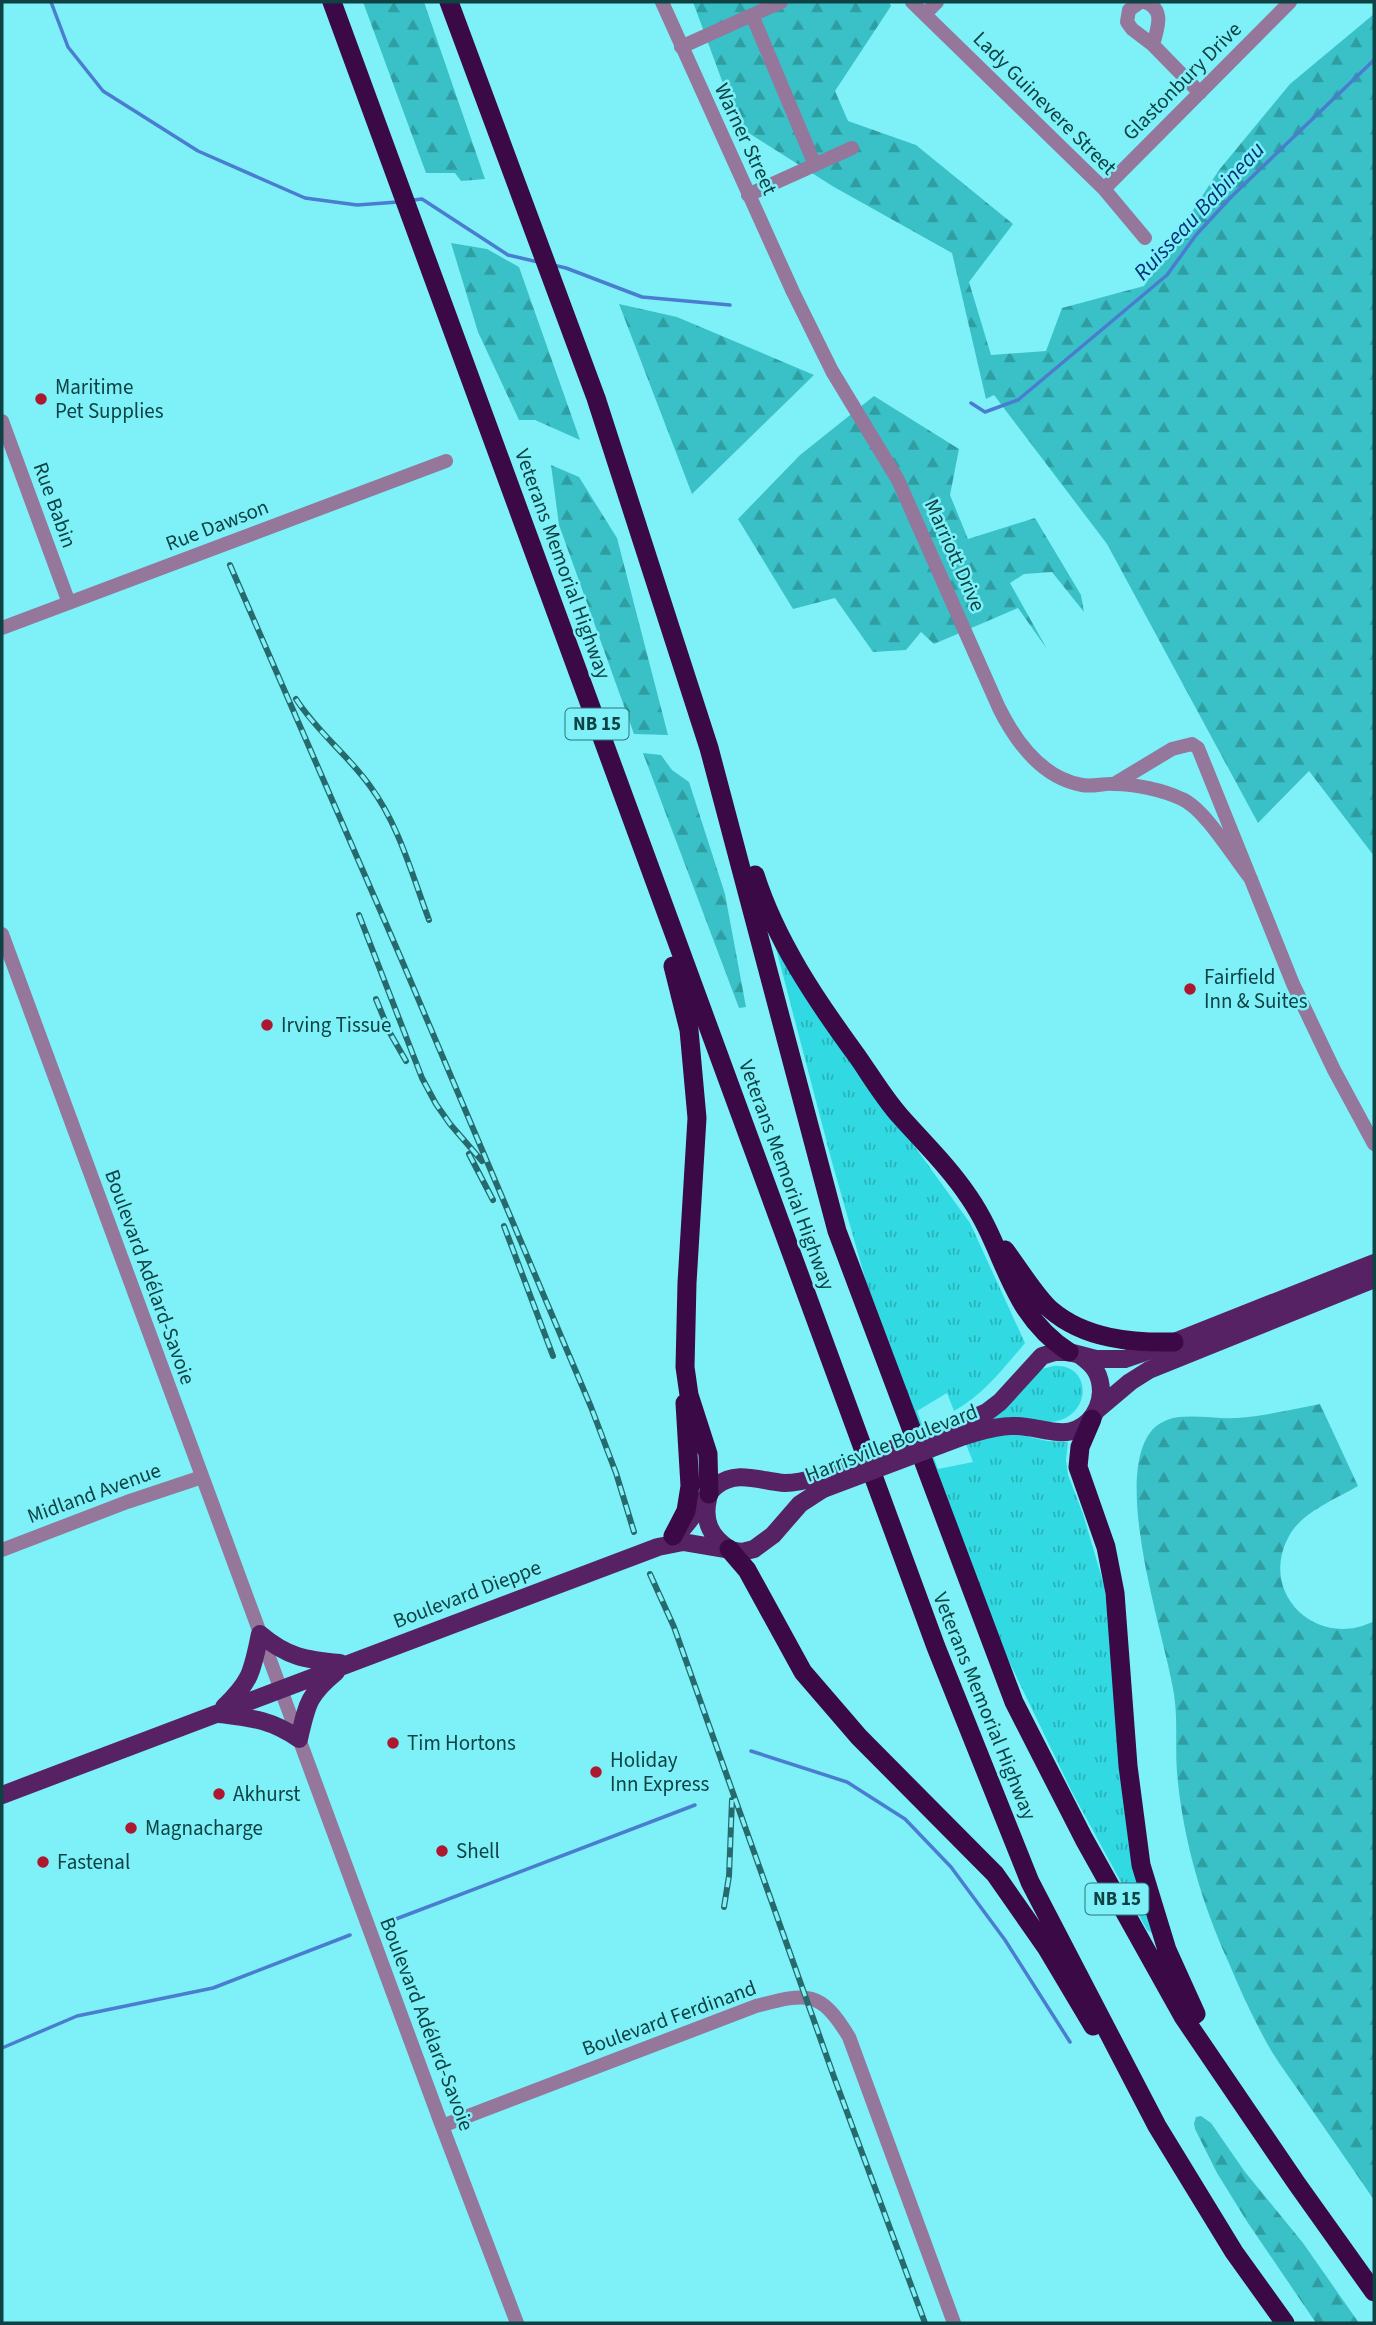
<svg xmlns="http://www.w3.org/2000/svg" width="1376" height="2325" viewBox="0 0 1376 2325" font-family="'Source Sans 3',sans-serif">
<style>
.grass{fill:url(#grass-tufts)}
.forest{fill:url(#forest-firs)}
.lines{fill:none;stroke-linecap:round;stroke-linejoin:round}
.stream{stroke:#4a7cd0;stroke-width:3.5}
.minor{stroke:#94779b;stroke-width:14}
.major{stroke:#572263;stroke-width:18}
.highway{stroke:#3b0946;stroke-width:19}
.rail-casing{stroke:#276a6d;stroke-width:6}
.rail{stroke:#7df1f7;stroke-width:3.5;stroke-dasharray:10;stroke-linecap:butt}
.major-bridge{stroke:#572263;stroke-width:18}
.poi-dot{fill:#ad1830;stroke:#7df1f7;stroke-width:2.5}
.labels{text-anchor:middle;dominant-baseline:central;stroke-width:5;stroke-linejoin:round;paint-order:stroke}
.shield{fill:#7df1f7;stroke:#2f767a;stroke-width:2}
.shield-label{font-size:19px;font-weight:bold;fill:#0e4245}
.street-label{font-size:21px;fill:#0e4245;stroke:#7df1f7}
.poi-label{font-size:21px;fill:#0e4245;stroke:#7df1f7;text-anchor:start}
.water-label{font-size:23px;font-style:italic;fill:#02327d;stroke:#7df1f7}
</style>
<defs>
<pattern id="grass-tufts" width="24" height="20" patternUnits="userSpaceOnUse" patternTransform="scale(1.75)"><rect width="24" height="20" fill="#31dae2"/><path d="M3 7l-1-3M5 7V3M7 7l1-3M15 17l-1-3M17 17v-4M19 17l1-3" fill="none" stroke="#28b2b9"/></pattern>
<pattern id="forest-firs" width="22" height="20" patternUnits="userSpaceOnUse" patternTransform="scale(1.75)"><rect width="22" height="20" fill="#3ac1c7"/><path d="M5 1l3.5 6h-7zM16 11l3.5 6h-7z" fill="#2f9ea3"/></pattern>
</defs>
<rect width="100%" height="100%" fill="#7df1f7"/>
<path class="grass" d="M773,937L902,1129L970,1223L1025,1343C1003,1369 984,1394 954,1411L947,1393L917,1411L938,1469L973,1462L966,1444L993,1435L1017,1434L1047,1441L1068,1442L1066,1460L1068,1475L1083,1514L1104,1585L1152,1933L1147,1930L1072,1792L1004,1651L867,1285L832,1162Z
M1053,1366C1089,1363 1093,1408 1061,1420C1041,1426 1014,1421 994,1420L992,1416L1042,1369Z"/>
<path class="forest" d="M363,2H424L485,179L461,181L455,173H426Z
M693,2H889L891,6L835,91L848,121L916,145L1013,224L969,282L991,355L1046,351L1062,308L1144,286L1219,170L1290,84L1374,14V856L1309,771L1258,823L1107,544L994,395L986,399L952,253L834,187L739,127Z
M451,243L487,249L519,267L580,440L535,420H519L478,332Z
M619,304L677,317L814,375L692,494Z
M874,396L959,449L950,495L968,539L1035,518L1081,595L1084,612L1052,572L1024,574L1010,583L1047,649L1018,608L934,644L921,632L906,650L873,652L835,598L793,609L738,519L800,455Z
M551,465L579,477L617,538L668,735L634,734L559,525Z
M643,753L661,755L672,770L689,782L725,894L746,1007L739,1008Z
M1320,1404L1358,1486C1336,1499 1302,1512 1289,1536C1257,1595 1319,1650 1374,1621V2200C1351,2166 1328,2133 1305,2100C1294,2084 1282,2068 1272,2052C1255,2023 1241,1992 1228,1961C1201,1901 1183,1839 1177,1773C1175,1747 1178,1721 1174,1694C1165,1636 1108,1472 1155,1427C1161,1422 1170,1418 1179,1417C1198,1415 1218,1419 1237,1418C1265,1416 1293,1409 1320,1404Z
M1201,2116L1211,2123L1245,2172L1303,2243L1359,2323H1316L1248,2223L1217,2173L1195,2129L1194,2123L1196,2117Z"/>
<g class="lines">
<path class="stream" d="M51,2L68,47L103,91L198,151L305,198L357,205L398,202
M413,200L422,199L508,255L538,262
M553,265L566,268L642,297L730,305
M971,403L985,412L1018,400L1167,275L1196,235L1231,197L1374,60
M751,1751L847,1782L905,1819L951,1867L1005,1940L1070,2042
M388,1922L695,1805
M2,2048L77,2016L213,1988L350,1935"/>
<path class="minor" d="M662,2L793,292L832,371L898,480L999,708C1016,742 1042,778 1082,785C1093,787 1104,783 1114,784C1135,784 1163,790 1182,799C1205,809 1234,858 1251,879
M912,2L1104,189L1145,238
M1140,2L1129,10L1127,22L1132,29L1153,45L1200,93
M1145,2C1166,9 1157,29 1153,45
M925,14L937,2
M752,15L815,165
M681,47L781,2
M1104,189L1290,2
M748,195L852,148
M2,421L69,603
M2,628L446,461
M1114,784L1172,749L1192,744L1198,748L1293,984L1334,1070L1374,1144
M2,934L442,2126L517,2323
M2,1550L127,1502L202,1477
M442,2126L756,2006C807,1993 820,1989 849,2037L954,2323"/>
<path class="major" d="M1098,1409L1130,1382L1149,1370L1374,1279
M959,1424L987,1412L1000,1402L1042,1356L1055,1352H1069L1096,1359H1125L1174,1342L1374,1263
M964,1436C979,1432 995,1426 1011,1426C1028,1425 1043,1431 1059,1432C1083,1434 1100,1414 1101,1392C1101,1375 1094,1365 1081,1356
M708,1499C703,1521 710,1536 729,1549
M678,1533C694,1519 701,1499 716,1486C737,1469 762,1482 785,1483C796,1483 808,1480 818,1477
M224,1707C252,1680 252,1671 260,1634C287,1657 306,1660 340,1663
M220,1714C252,1718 272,1720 299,1739C307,1704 308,1695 336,1672
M2,1795L658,1547L683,1542L742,1552L754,1549L773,1535L800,1504L823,1489"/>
<path class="highway" d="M332,2L936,1647L1030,1882L1157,2126L1234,2252L1285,2323
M449,2L596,398L709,748L837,1231L1014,1702L1084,1839L1184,2018L1297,2184L1374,2292
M755,875C776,941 816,1000 857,1056C871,1076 884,1098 900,1116C924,1143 949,1167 969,1197C1007,1252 1008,1313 1069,1352
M673,966L689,1030L697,1118L687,1283L685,1367L689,1395L708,1454L709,1494
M1005,1250C1018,1267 1036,1297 1051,1310C1085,1339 1132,1343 1174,1342
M1092,1419L1080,1447L1078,1467L1106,1547L1115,1593L1128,1766L1141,1865L1167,1950L1196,2014
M673,1536L686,1511L690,1486L685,1403
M729,1549L747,1570L803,1672L859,1737L995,1874L1046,1947L1093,2026"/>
<defs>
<path id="rail" d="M230,565L400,956L591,1407L616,1473L634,1532
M296,699C317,732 348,755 370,786C399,825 412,875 429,920
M359,915L422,1078L436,1104L450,1124L482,1161
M376,999L390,1033L406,1061
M469,1154L493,1200
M504,1226L553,1356
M650,1574L674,1627L834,2077L925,2323
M724,1907L729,1876L732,1800"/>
</defs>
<use href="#rail" class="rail-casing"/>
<use href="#rail" class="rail"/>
<path class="major-bridge" d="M818,1477L959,1424
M823,1489L964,1436"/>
</g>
<g class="poi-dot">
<circle cx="41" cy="399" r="7"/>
<circle cx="1190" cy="989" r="7"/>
<circle cx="267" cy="1025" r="7"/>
<circle cx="393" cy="1743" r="7"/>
<circle cx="596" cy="1772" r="7"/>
<circle cx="219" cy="1794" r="7"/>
<circle cx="131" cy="1828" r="7"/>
<circle cx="442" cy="1851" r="7"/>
<circle cx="43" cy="1862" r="7"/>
</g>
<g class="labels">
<g class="shield">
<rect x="565.5" y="708.5" width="63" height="31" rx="5"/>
<rect x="1085.5" y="1883.5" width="63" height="31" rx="5"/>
</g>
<g class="shield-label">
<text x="597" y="724">NB 15</text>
<text x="1117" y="1899">NB 15</text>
</g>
<g class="street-label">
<text transform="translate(1182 81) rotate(-45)">Glastonbury Drive</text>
<text transform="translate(1045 103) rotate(45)">Lady Guinevere Street</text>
<text transform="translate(746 139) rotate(65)">Warner Street</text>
<text transform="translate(55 505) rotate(70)">Rue Babin</text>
<text transform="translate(217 525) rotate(-21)">Rue Dawson</text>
<text transform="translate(955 555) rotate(66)">Marriott Drive</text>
<text transform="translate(563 564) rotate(70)">Veterans Memorial Highway</text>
<text transform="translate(787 1175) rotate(70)">Veterans Memorial Highway</text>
<text transform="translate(150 1277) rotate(70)">Boulevard Adélard-Savoie</text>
<text transform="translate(891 1443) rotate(-21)">Harrisville Boulevard</text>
<text transform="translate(94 1493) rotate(-20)">Midland Avenue</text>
<text transform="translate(467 1594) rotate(-21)">Boulevard Dieppe</text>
<text transform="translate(985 1706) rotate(68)">Veterans Memorial Highway</text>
<text transform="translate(669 2018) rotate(-20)">Boulevard Ferdinand</text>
<text transform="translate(427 2024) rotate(69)">Boulevard Adélard-Savoie</text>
</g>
<g class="poi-label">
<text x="55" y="387">Maritime<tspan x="55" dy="24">Pet Supplies</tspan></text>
<text x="1204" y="977">Fairfield<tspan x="1204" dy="24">Inn &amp; Suites</tspan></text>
<text x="281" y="1025">Irving Tissue</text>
<text x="407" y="1743">Tim Hortons</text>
<text x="610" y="1760">Holiday<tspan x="610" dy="24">Inn Express</tspan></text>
<text x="233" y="1794">Akhurst</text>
<text x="145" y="1828">Magnacharge</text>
<text x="456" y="1851">Shell</text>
<text x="57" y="1862">Fastenal</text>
</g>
<g class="water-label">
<text transform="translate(1199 211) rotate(-47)">Ruisseau Babineau</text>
</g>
</g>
<rect width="1376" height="2325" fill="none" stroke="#0e4245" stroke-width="7"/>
</svg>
